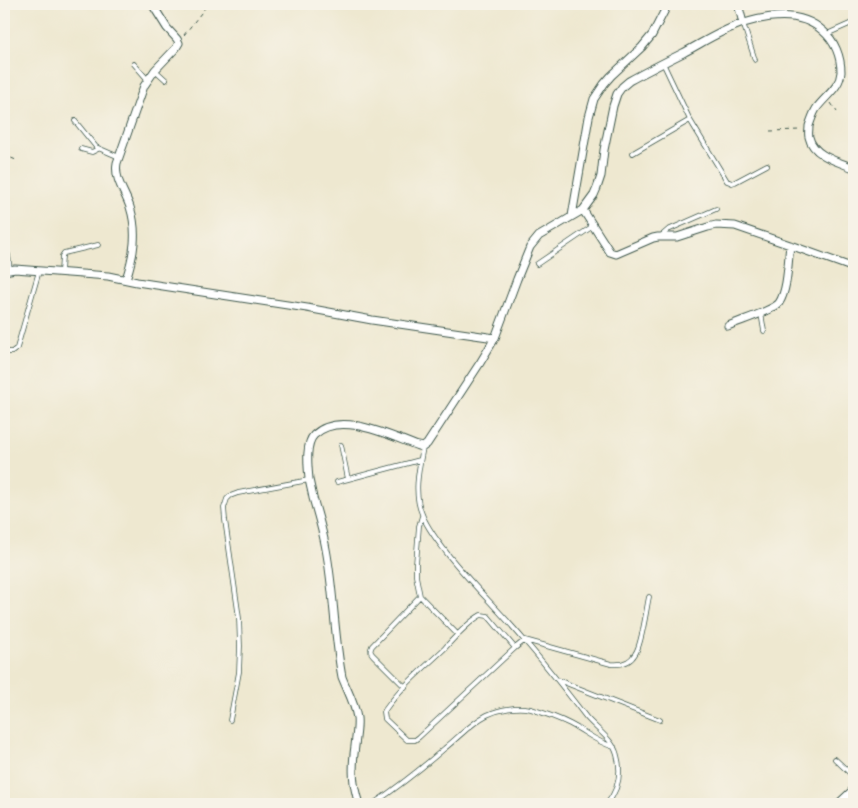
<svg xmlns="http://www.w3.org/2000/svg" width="858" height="808" viewBox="0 0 858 808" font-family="Mali,sans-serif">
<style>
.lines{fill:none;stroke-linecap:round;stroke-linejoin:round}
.service-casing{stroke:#3e574b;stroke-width:5.5}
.minor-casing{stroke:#3e574b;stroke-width:9}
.path{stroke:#3e574b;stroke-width:1;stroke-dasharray:4 4;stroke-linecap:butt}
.service{stroke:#fff;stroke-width:4}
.minor{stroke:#fff;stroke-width:7}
</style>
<rect width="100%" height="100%" fill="#f7f3e8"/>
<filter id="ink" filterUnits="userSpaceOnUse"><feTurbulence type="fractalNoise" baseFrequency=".02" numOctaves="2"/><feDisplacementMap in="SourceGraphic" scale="10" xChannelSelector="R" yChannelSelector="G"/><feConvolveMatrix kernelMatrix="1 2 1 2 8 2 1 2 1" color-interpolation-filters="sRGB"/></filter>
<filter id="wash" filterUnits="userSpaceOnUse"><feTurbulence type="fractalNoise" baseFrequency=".0096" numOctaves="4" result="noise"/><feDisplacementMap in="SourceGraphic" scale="20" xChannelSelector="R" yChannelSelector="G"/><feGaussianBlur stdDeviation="1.12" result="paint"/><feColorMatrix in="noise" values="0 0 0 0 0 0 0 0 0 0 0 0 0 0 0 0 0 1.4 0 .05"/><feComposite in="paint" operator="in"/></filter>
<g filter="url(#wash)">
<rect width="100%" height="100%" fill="#eee8d0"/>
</g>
<g filter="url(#ink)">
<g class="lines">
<defs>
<path id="service" d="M743,23L755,60
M827,34L854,22
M663,63L690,120L727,181L732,183L735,182L767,165
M134,64L148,80
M155,70L166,80
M75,121L96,147L119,157
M81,149L92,152L98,149
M633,153L690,120
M660,237L668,230L716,209
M4,253L8,255L10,270
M537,264L593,226
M61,272L62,256L64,253L98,245
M761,313L764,331
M4,352H12L17,348L39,271
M341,445L348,479
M423,447C419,468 413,493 422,514C427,528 437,540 446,552C470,583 499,610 524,640C546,665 566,691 586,717C596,729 613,739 617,755C622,773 618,790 607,804
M337,482L420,460
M422,516L419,526L416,564V576L420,596L458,635
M481,615L488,616L515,648L419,737L415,740H407L385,719L384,712L385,710C401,687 424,668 444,649C454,638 468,622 481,615Z
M515,648L525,640L611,664C620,665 630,663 635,654C642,645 646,610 649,597
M558,680L660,720
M405,687L373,655C370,652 370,650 372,646L420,596
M230,720L239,672L240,646L239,618L225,520L224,508L227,499L230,496L238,493L309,480
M835,759L854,777
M373,804C398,787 422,768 445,748C459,737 471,723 487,715C500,709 517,706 531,709C544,713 558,718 570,724C586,732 596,742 614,747"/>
<path id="minor" d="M738,4L743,23
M583,210L610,252L616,254L653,238L658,237H677L708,227L716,225L735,226L790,245L854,268
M572,216L589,117L594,99L604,84L611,76L642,47L652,35L668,4
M4,271L15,269L108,276L137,282L307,308L372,320L495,338
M126,279C134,255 138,232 130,207C125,192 114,179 117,163L144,86L155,70L176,48L179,43L177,39L167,28L152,4
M728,326C739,321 772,311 779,303C788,290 788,260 790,245
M359,804C352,783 352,767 355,746C356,736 358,727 357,718C355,704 347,690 342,677C334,635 334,591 326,549C323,532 318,515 313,498C312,492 310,485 309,479C308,467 305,444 314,435C340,410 390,436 418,446L423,447L427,444L480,363L495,338L517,279L530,247L539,236L583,210L594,195L597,188L601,176L604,150L613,106L617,94L622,87L629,81C647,71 665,62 683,53C702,43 723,29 744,23C770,15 802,11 823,31C835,41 841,57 841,72C840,88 825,96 816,109C813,114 811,120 809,126C809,130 808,134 809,137C813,156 839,162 854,168
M838,804L854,789"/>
</defs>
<use href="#service" class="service-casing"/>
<use href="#minor" class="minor-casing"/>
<path class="path" d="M184,35L208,4
M831,103L837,112
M770,131L800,130
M4,155L16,160"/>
<use href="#service" class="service"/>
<use href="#minor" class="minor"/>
</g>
</g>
<rect width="858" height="808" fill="none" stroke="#f7f3e8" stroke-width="20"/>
</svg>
